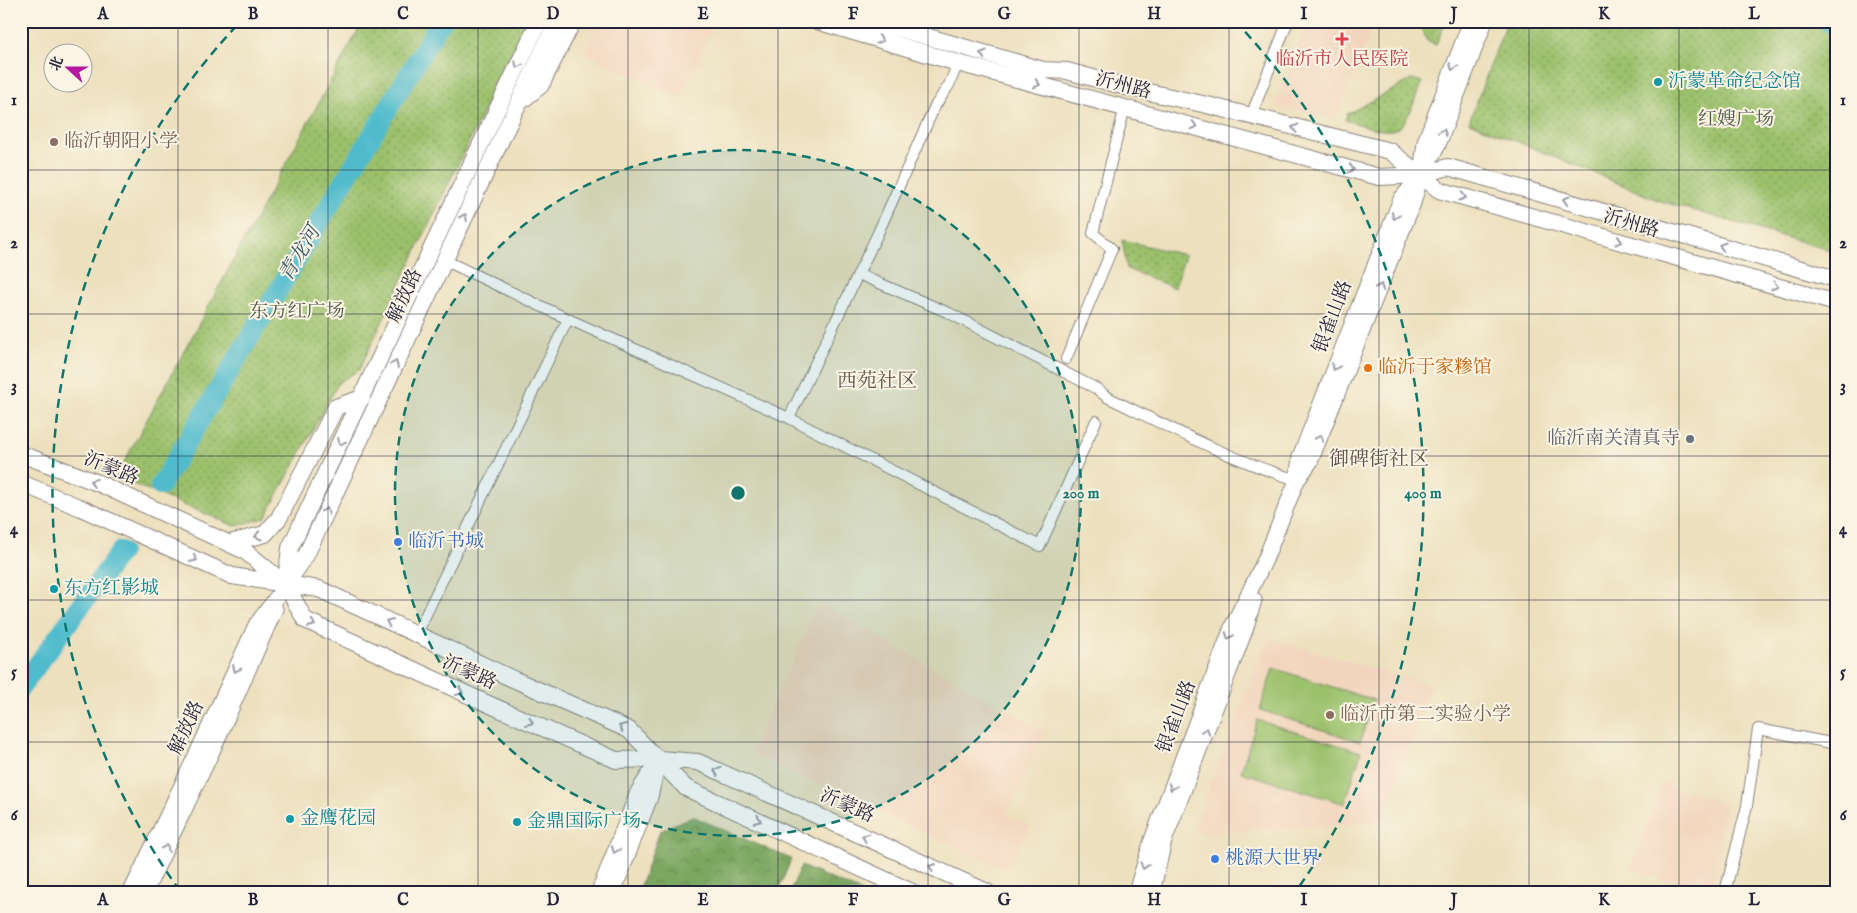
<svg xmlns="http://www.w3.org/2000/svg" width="1857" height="913" viewBox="0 0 1857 913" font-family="'IM FELL English','Noto Serif SC',serif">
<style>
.built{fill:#f2d5bd}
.green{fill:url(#green-dots);stroke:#5e7254}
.forest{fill:url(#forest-crowns);stroke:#4f644e}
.pitch{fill:#9bc16c;stroke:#5e7254}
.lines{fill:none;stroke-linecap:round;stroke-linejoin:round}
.river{stroke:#50bbcd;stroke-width:20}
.street-casing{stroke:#87817c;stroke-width:12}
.secondary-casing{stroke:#87817c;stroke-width:17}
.primary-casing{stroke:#87817c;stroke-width:18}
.street{stroke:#fff;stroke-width:10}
.secondary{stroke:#fff;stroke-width:15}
.primary{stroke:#fff;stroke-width:16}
.oneway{stroke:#9c9ca7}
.grid{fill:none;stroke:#22223b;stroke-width:1;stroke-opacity:0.55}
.ring{fill:none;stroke:#0f766e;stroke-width:2.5;stroke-dasharray:9 6}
.health-dot{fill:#e0444e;stroke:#fcf5e5;stroke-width:2}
.culture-dot{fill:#0f9aa8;stroke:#fcf5e5;stroke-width:2}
.education-dot{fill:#8d6e63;stroke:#fcf5e5;stroke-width:2}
.food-dot{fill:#e8710a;stroke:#fcf5e5;stroke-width:2}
.worship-dot{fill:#6b7280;stroke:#fcf5e5;stroke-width:2}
.shop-dot{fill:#3f7fe0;stroke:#fcf5e5;stroke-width:2}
.labels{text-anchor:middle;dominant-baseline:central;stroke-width:4;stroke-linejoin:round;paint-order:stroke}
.health-label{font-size:19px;fill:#be3a42;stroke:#fcf5e5}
.culture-label{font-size:19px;fill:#0d838f;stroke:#fcf5e5;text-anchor:start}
.street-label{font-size:19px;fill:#22223b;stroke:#fcf5e5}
.park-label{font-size:19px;fill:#4c5a4c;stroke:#fcf5e5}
.education-label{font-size:19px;fill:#785e54;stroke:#fcf5e5;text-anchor:start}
.food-label{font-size:19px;fill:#c56008;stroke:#fcf5e5;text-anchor:start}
.worship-label{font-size:19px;fill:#5b616d;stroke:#fcf5e5;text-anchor:end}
.shop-label{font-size:19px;fill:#366cbe;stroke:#fcf5e5;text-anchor:start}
.water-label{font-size:20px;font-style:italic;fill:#32586e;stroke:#fcf5e5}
.neighbourhood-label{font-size:20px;fill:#61524d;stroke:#fcf5e5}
.centre{fill:#0f766e;stroke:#fcf5e5;stroke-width:2.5}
.ring-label{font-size:15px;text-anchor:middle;font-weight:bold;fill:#0f766e;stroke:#fcf5e5;stroke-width:4;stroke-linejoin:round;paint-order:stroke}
.neatline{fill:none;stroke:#22223b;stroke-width:2}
.grid-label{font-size:16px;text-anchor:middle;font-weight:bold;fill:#22223b}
</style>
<defs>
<pattern id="green-dots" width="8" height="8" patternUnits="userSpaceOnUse" patternTransform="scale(1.25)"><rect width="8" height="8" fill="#9bc16c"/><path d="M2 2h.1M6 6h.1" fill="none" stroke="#7e9c5a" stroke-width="1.8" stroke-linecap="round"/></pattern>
<pattern id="forest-crowns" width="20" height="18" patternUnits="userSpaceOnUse" patternTransform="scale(1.25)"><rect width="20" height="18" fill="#7ca760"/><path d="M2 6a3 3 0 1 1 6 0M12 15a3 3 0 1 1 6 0" fill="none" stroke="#658850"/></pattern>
</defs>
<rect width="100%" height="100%" fill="#fcf5e5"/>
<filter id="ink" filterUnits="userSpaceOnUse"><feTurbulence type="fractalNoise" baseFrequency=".02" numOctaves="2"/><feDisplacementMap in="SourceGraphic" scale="10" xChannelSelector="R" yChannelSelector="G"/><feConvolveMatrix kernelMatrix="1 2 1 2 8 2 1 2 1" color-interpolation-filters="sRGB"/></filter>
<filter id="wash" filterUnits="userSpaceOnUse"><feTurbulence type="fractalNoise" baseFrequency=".0096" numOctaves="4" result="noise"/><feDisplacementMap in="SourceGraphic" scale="20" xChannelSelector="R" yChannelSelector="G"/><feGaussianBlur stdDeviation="1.12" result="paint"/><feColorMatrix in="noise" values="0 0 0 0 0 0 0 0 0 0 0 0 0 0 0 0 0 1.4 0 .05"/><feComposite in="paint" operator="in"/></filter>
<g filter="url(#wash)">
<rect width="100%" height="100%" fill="#ece0bd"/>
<path class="built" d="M600,21H716L680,98L584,53Z
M1308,21H1375L1336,119L1275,105Z
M819,602L1045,732L1006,815L1031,826L1006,870L750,753Z
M1268,638L1432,686L1382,822L1246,831L1205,832L1193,829Z
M1662,783L1726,804L1711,892H1694L1631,867Z"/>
<path class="green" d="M363,21H527L359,370L339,382L265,518L235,526L116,477Z
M1418,21H1446L1436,45L1427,41Z
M1507,21H1811L1836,37V252L1657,200L1594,173L1469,122Z
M1413,79L1422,82C1400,137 1403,138 1345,120L1347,114Z
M1122,240L1185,255L1175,288L1127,269Z"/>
<path class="forest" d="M692,816L791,859L778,892H638L660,831Z
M801,866L862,892H790Z"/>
<path class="pitch" d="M1273,668L1374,700L1360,742L1260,710Z
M1257,720L1361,752L1345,804L1241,772Z"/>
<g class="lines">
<path class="river" d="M1828,21L1836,26
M160,486L441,21
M21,687L121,551"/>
</g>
</g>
<g filter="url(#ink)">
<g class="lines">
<defs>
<path id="street" d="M1251,116L1288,21
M444,260L568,319L789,418L878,233L935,106L949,85L958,63
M858,274L949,313L1097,389L1107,397C1169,427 1231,460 1297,480
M1066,359L1112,249L1093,233L1125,107
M789,418L1040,546L1096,421
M416,635L568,319
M1725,892L1747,806L1758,729L1836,744"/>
<path id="secondary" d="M1298,479L1310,462L1413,203L1421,175L1425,142L1471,21
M131,892L201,745L256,625L286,585
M145,892L213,749L275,609
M599,892L638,792L659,759
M613,892L650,797L656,771
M1136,892L1152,840L1233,625L1265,560L1297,480L1300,457L1401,199L1421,175L1438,145L1485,21
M1152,892L1164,841L1245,630L1254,600"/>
<path id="primary" d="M817,21L958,63L1379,177L1421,175L1448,167L1836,279
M873,21L1043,70L1067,71L1130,88L1207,105L1390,151L1439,190L1836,303
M520,102L541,85L573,21
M21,454L98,483L245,551L286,585L305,620L486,703L616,760L659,759L698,762L987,892
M21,483L81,508L232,576L319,589L513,679L629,730L686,788L912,892
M230,543L265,534L279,518L336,407L362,398
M286,581L290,548L539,21
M286,585L306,555L557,21"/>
</defs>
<use href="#street" class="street-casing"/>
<use href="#secondary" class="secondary-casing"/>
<use href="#primary" class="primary-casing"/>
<use href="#street" class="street"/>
<use href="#secondary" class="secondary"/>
<use href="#primary" class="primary"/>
</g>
<defs><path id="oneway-chevron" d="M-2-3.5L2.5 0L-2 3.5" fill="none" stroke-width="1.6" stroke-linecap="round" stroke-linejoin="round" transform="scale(1.25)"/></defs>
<g class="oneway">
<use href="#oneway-chevron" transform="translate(880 40) rotate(16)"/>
<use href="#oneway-chevron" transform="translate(983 54) rotate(-164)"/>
<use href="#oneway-chevron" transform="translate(518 65) rotate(115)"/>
<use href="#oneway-chevron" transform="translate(1453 67) rotate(111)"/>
<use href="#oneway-chevron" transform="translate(1037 84) rotate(15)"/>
<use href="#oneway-chevron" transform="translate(1194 126) rotate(15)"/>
<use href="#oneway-chevron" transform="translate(1295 128) rotate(-166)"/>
<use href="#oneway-chevron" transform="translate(1443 132) rotate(-69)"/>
<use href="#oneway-chevron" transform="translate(1351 169) rotate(15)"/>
<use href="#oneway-chevron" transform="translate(1463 197) rotate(16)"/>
<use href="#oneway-chevron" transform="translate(1566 200) rotate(-164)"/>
<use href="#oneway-chevron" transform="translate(1395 216) rotate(111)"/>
<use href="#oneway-chevron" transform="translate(464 217) rotate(-65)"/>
<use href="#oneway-chevron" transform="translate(1619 241) rotate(16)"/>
<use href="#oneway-chevron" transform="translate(1722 246) rotate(-164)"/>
<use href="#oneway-chevron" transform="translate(1775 286) rotate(16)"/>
<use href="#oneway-chevron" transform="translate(1380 287) rotate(-68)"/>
<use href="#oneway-chevron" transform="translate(395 364) rotate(-65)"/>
<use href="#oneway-chevron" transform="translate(1335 367) rotate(111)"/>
<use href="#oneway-chevron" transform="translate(1320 438) rotate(-68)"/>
<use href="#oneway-chevron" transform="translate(341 442) rotate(116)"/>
<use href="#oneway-chevron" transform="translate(93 482) rotate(-158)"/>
<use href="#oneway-chevron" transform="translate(326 511) rotate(-65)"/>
<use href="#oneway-chevron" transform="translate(258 536) rotate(163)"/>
<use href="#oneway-chevron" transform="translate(194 559) rotate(24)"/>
<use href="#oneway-chevron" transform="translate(389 622) rotate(-155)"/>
<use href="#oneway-chevron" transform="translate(312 624) rotate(25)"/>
<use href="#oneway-chevron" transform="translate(1229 636) rotate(111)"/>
<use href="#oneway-chevron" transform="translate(236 669) rotate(115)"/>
<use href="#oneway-chevron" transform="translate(460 692) rotate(25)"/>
<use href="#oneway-chevron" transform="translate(530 722) rotate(23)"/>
<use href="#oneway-chevron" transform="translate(622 727) rotate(-155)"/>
<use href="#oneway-chevron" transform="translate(1206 731) rotate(-69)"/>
<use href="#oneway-chevron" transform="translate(717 771) rotate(-156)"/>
<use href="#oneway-chevron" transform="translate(1172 787) rotate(111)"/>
<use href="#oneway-chevron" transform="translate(758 820) rotate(25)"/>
<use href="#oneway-chevron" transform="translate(865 837) rotate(-156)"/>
<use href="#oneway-chevron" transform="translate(166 848) rotate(-65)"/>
<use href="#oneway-chevron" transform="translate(615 850) rotate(111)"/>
<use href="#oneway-chevron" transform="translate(1144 866) rotate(107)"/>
<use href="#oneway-chevron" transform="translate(932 867) rotate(-156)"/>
</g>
</g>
<path class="grid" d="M178,21V892M328,21V892M478,21V892M628,21V892M778,21V892M928,21V892M1079,21V892M1229,21V892M1379,21V892M1529,21V892M1679,21V892M21,170H1836M21,314H1836M21,456H1836M21,600H1836M21,742H1836"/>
<circle cx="738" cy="493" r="343" fill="#0f766e" fill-opacity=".12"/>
<g class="ring">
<circle cx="738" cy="493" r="343"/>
<path d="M180 891A685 685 0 0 1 241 21M1235 21A685 685 0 0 1 1296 891"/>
</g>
<path class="health-dot" d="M1339.5 31.5h5v5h5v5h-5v5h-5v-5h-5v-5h5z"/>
<g class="culture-dot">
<circle cx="1658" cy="82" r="5"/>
<circle cx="54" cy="589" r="5"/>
<circle cx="290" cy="819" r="5"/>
<circle cx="517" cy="822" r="5"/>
</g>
<g class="education-dot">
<circle cx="54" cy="142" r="5"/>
<circle cx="1330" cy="715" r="5"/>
</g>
<circle class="food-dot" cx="1368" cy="368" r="5"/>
<circle class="worship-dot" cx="1690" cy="439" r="5"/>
<g class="shop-dot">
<circle cx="398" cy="542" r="5"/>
<circle cx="1215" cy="859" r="5"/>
</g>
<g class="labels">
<g class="health-label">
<text x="1342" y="60">临沂市人民医院</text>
</g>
<g class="culture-label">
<text x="1668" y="82">沂蒙革命纪念馆</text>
<text x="64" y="589">东方红影城</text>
<text x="300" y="819">金鹰花园</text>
<text x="527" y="822">金鼎国际广场</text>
</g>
<g class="street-label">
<text transform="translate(1123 86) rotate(15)">沂州路</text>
<text transform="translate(1631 224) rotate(16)">沂州路</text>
<text transform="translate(405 296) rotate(-65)">解放路</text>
<text transform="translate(1333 317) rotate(-69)">银雀山路</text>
<text transform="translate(111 469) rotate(23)">沂蒙路</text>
<text transform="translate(469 673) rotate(24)">沂蒙路</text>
<text transform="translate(1177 717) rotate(-69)">银雀山路</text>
<text transform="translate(187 728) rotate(-65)">解放路</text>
<text transform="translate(847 806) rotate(24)">沂蒙路</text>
</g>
<g class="park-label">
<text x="1736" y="120">红嫂广场</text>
<text x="297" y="312">东方红广场</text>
</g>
<g class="education-label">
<text x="64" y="142">临沂朝阳小学</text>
<text x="1340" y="715">临沂市第二实验小学</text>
</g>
<g class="food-label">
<text x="1378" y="368">临沂于家糁馆</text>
</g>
<g class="worship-label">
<text x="1680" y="439">临沂南关清真寺</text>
</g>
<g class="shop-label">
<text x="408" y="542">临沂书城</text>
<text x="1225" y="859">桃源大世界</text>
</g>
<g class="water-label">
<text transform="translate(300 254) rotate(-59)">青龙河</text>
</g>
<g class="neighbourhood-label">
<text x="877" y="381">西苑社区</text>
<text x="1379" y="459">御碑街社区</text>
</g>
</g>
<circle cx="738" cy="493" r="8" class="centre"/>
<g class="ring-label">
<text x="1081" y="498">200 m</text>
<text x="1423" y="498">400 m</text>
</g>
<rect width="1857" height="913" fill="none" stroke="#fcf5e5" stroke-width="55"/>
<g transform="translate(68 68) rotate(291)"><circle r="24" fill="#fcf5e5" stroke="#a5a1a1"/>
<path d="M0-4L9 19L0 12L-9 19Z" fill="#b5179e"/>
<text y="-8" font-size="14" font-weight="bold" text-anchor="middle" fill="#22223b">北</text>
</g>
<rect x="28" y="28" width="1802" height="858" class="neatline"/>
<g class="grid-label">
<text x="103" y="19">A</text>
<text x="253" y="19">B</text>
<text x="403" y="19">C</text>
<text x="553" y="19">D</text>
<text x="703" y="19">E</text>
<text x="853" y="19">F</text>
<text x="1004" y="19">G</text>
<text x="1154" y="19">H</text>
<text x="1304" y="19">I</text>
<text x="1454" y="19">J</text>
<text x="1604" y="19">K</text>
<text x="1754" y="19">L</text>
<text x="14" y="105">1</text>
<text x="1843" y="105">1</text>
<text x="14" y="248">2</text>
<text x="1843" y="248">2</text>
<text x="14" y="391">3</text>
<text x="1843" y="391">3</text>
<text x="14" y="534">4</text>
<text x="1843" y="534">4</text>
<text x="14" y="677">5</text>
<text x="1843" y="677">5</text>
<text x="14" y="820">6</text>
<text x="1843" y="820">6</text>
<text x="103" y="905">A</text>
<text x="253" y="905">B</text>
<text x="403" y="905">C</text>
<text x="553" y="905">D</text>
<text x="703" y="905">E</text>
<text x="853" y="905">F</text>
<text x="1004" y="905">G</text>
<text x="1154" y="905">H</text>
<text x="1304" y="905">I</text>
<text x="1454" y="905">J</text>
<text x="1604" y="905">K</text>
<text x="1754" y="905">L</text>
</g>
</svg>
